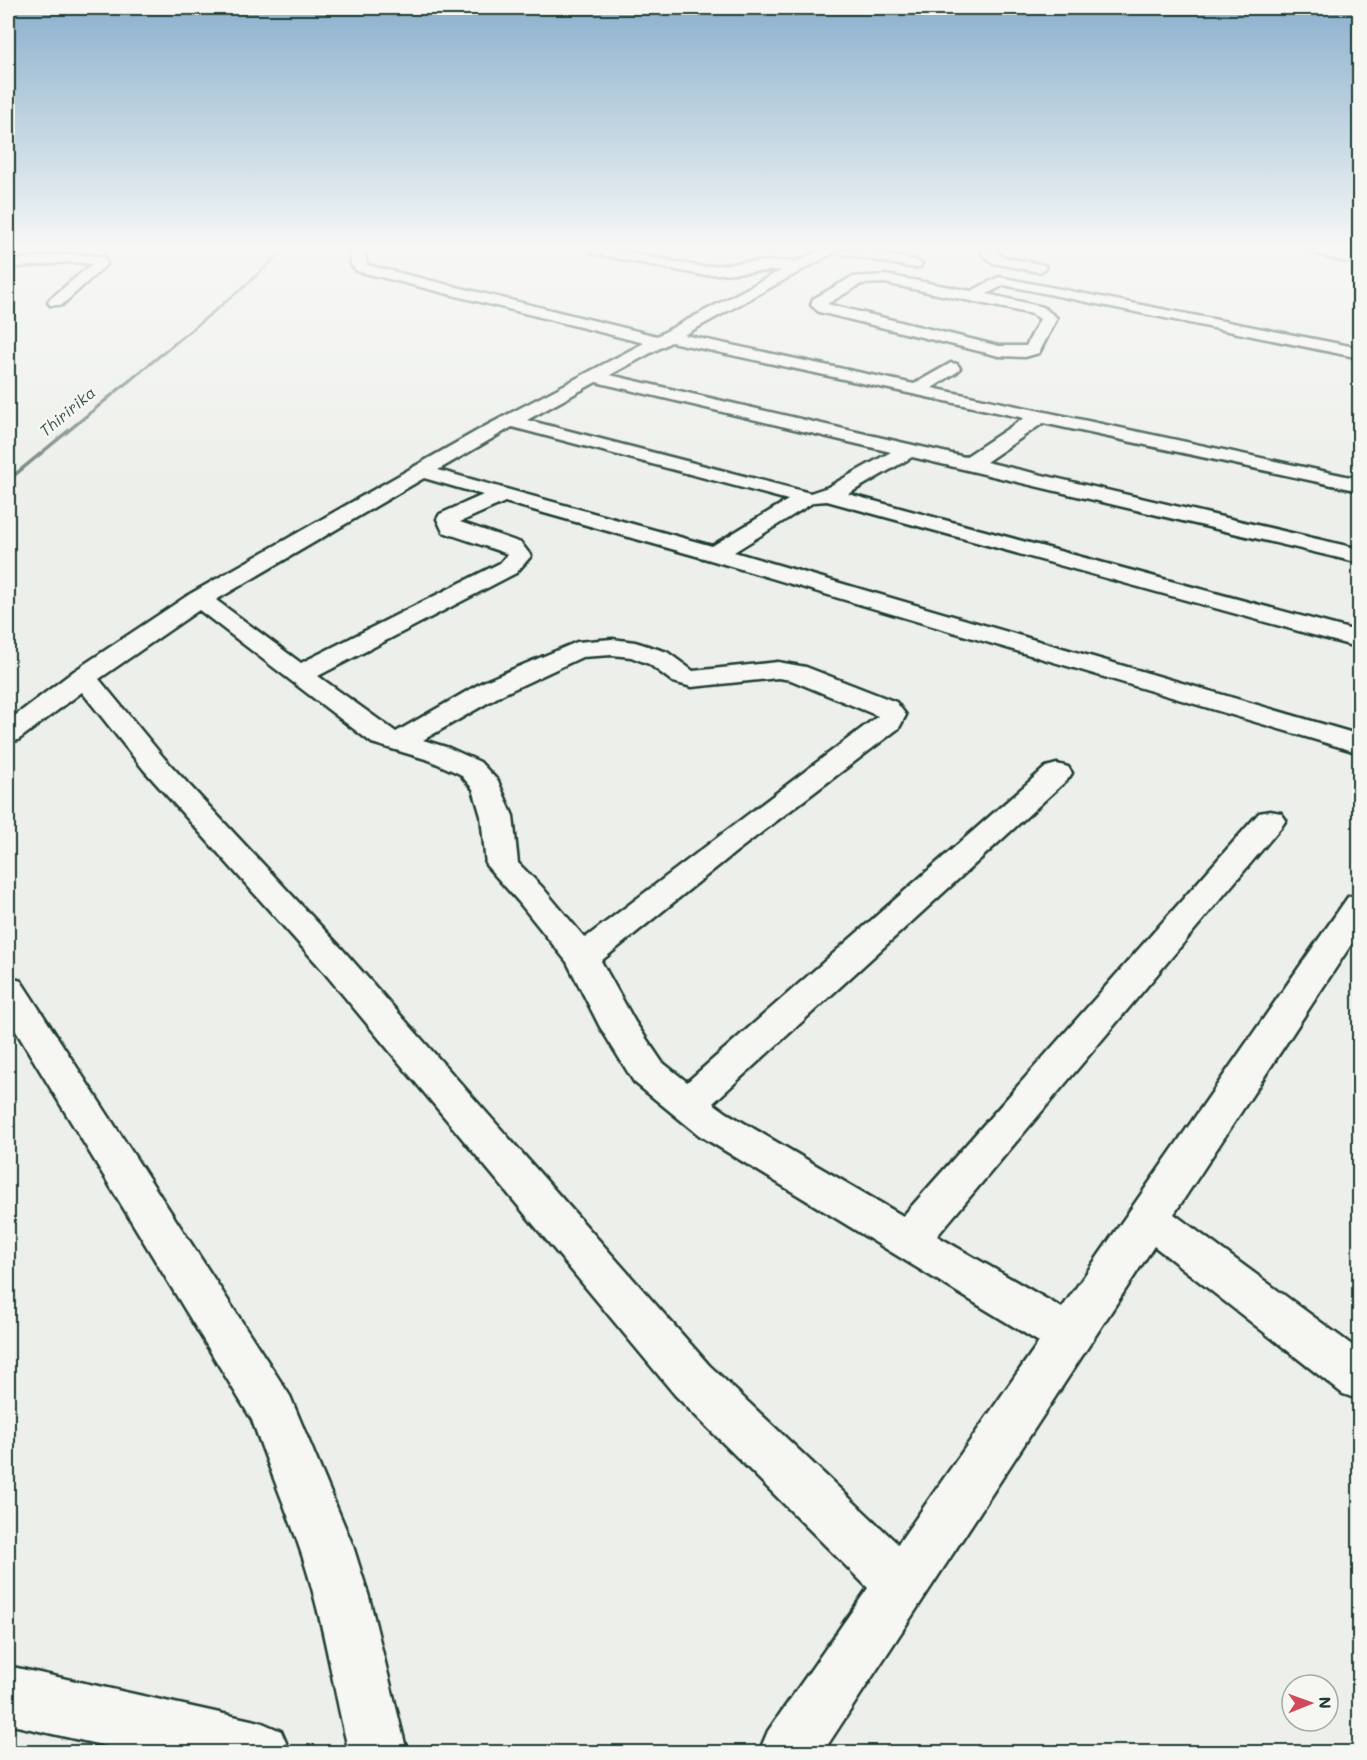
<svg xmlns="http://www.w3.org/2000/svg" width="1367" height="1760" viewBox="0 0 1367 1760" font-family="Mali,sans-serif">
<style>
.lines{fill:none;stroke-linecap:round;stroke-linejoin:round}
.stream{fill:#6c7e77;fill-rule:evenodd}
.minor-casing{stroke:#1f3d34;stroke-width:5}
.minor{fill:#f6f6f2;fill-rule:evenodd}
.labels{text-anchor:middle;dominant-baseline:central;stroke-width:5;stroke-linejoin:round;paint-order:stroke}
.far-water-label{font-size:16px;font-style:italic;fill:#3f5850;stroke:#f6f6f2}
</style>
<rect width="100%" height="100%" fill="#edefea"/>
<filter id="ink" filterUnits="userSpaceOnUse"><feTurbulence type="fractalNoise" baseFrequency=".0167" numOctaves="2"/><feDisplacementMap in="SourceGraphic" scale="12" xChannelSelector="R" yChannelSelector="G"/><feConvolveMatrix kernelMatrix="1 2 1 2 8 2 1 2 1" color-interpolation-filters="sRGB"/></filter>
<g filter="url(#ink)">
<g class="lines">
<path class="stream" d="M282,250H286L247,286L10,481L8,482V478L245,284Z"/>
<defs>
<path id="minor" d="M350,250H364L367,265L657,336L782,270L702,275L595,254L588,250H616L702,267L748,262L798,261L820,250H864L915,260L922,264L920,267L915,268L843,254L837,251L684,335L914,384L951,363L957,364L960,368L957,372L932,388L1360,479V491L1043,423L986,462L1360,549V563L912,457L848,494L1360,632V648L827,501L814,502L734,552L1360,735V753L707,559L505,502L460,522L521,543L531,556L516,573L318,676L396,732L483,682L577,642L612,639L635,642L667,652L693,671L778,662L806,667L896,702L906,715L899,728L737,851L601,961L635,1022L662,1062L687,1082L1046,767L1057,764L1068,767L1072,773L1068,779L713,1103L727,1113L903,1216L1259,813L1270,811L1281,813L1286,820L1281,827L937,1236L1062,1308L1348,897L1360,894V931L1174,1214L1360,1351V1400L1343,1394L1154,1246L823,1752H759L768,1731L868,1588L675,1395L319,966L144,770L82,692L18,740L8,742V721L74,671L190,594L484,427L644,343L357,271L351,265ZM671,342L1024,418L965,457L610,375ZM596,382L891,452L828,487L810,493L527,420ZM512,427L788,500L712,546L438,470ZM424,478L483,495L440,514L437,519L443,532L505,553L507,555L500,563L301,663L216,600ZM199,610L372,743L429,760L460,774L473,789L481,816L486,865L518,901L567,962L600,1027L634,1082L699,1135L1039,1342L898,1544L709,1365L343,950L164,758L99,679ZM612,655L631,657L649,664L673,682L692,687L778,678L791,680L878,716L585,938L542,887L518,863L513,816L498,781L480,762L449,748L423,740L503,694L582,657Z
M982,250H998L997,252L1003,257L1044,265L1046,268L1039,272L993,263L983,255Z
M1312,250H1333L1360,255V263L1341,261L1314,253Z
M72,254L105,257L107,264L62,305H50L48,302L50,299L92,264L72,262L8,268V260Z
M885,275L971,291L999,277L1360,348V358L1004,285L987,294L1043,307L1057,318L1039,353L1025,357L999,356L819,312L811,305L813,299L852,277ZM885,283L1032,314L1040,319L1026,346H999L827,304L861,284Z
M8,977L21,981L290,1396L353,1546L369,1597L407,1752H349C336,1701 328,1648 314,1596C299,1536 272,1478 252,1420L8,1018Z
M8,1666L260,1722L281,1731L290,1752H133L8,1724Z"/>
</defs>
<use href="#minor" class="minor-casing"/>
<use href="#minor" class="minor"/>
</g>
</g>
<linearGradient id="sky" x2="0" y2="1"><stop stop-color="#8bb0cd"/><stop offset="0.5" stop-color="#f7f8f6"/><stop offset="1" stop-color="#f7f8f6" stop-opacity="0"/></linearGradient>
<rect width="1367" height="496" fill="url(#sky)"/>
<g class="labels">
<g class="far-water-label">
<text transform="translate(67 411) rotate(-40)">Thiririka</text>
</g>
</g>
<rect width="1367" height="1760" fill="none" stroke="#f6f6f2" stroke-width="30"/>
<rect x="15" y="15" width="1337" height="1730" fill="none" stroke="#1f3d34" stroke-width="2" filter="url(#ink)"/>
<g transform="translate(1310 1703) rotate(89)"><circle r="28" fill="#f6f6f2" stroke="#a0aca6" stroke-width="1.5"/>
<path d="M0-4.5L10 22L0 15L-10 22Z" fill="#d1495b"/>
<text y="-9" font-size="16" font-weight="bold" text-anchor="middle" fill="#1f3d34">N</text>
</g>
</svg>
